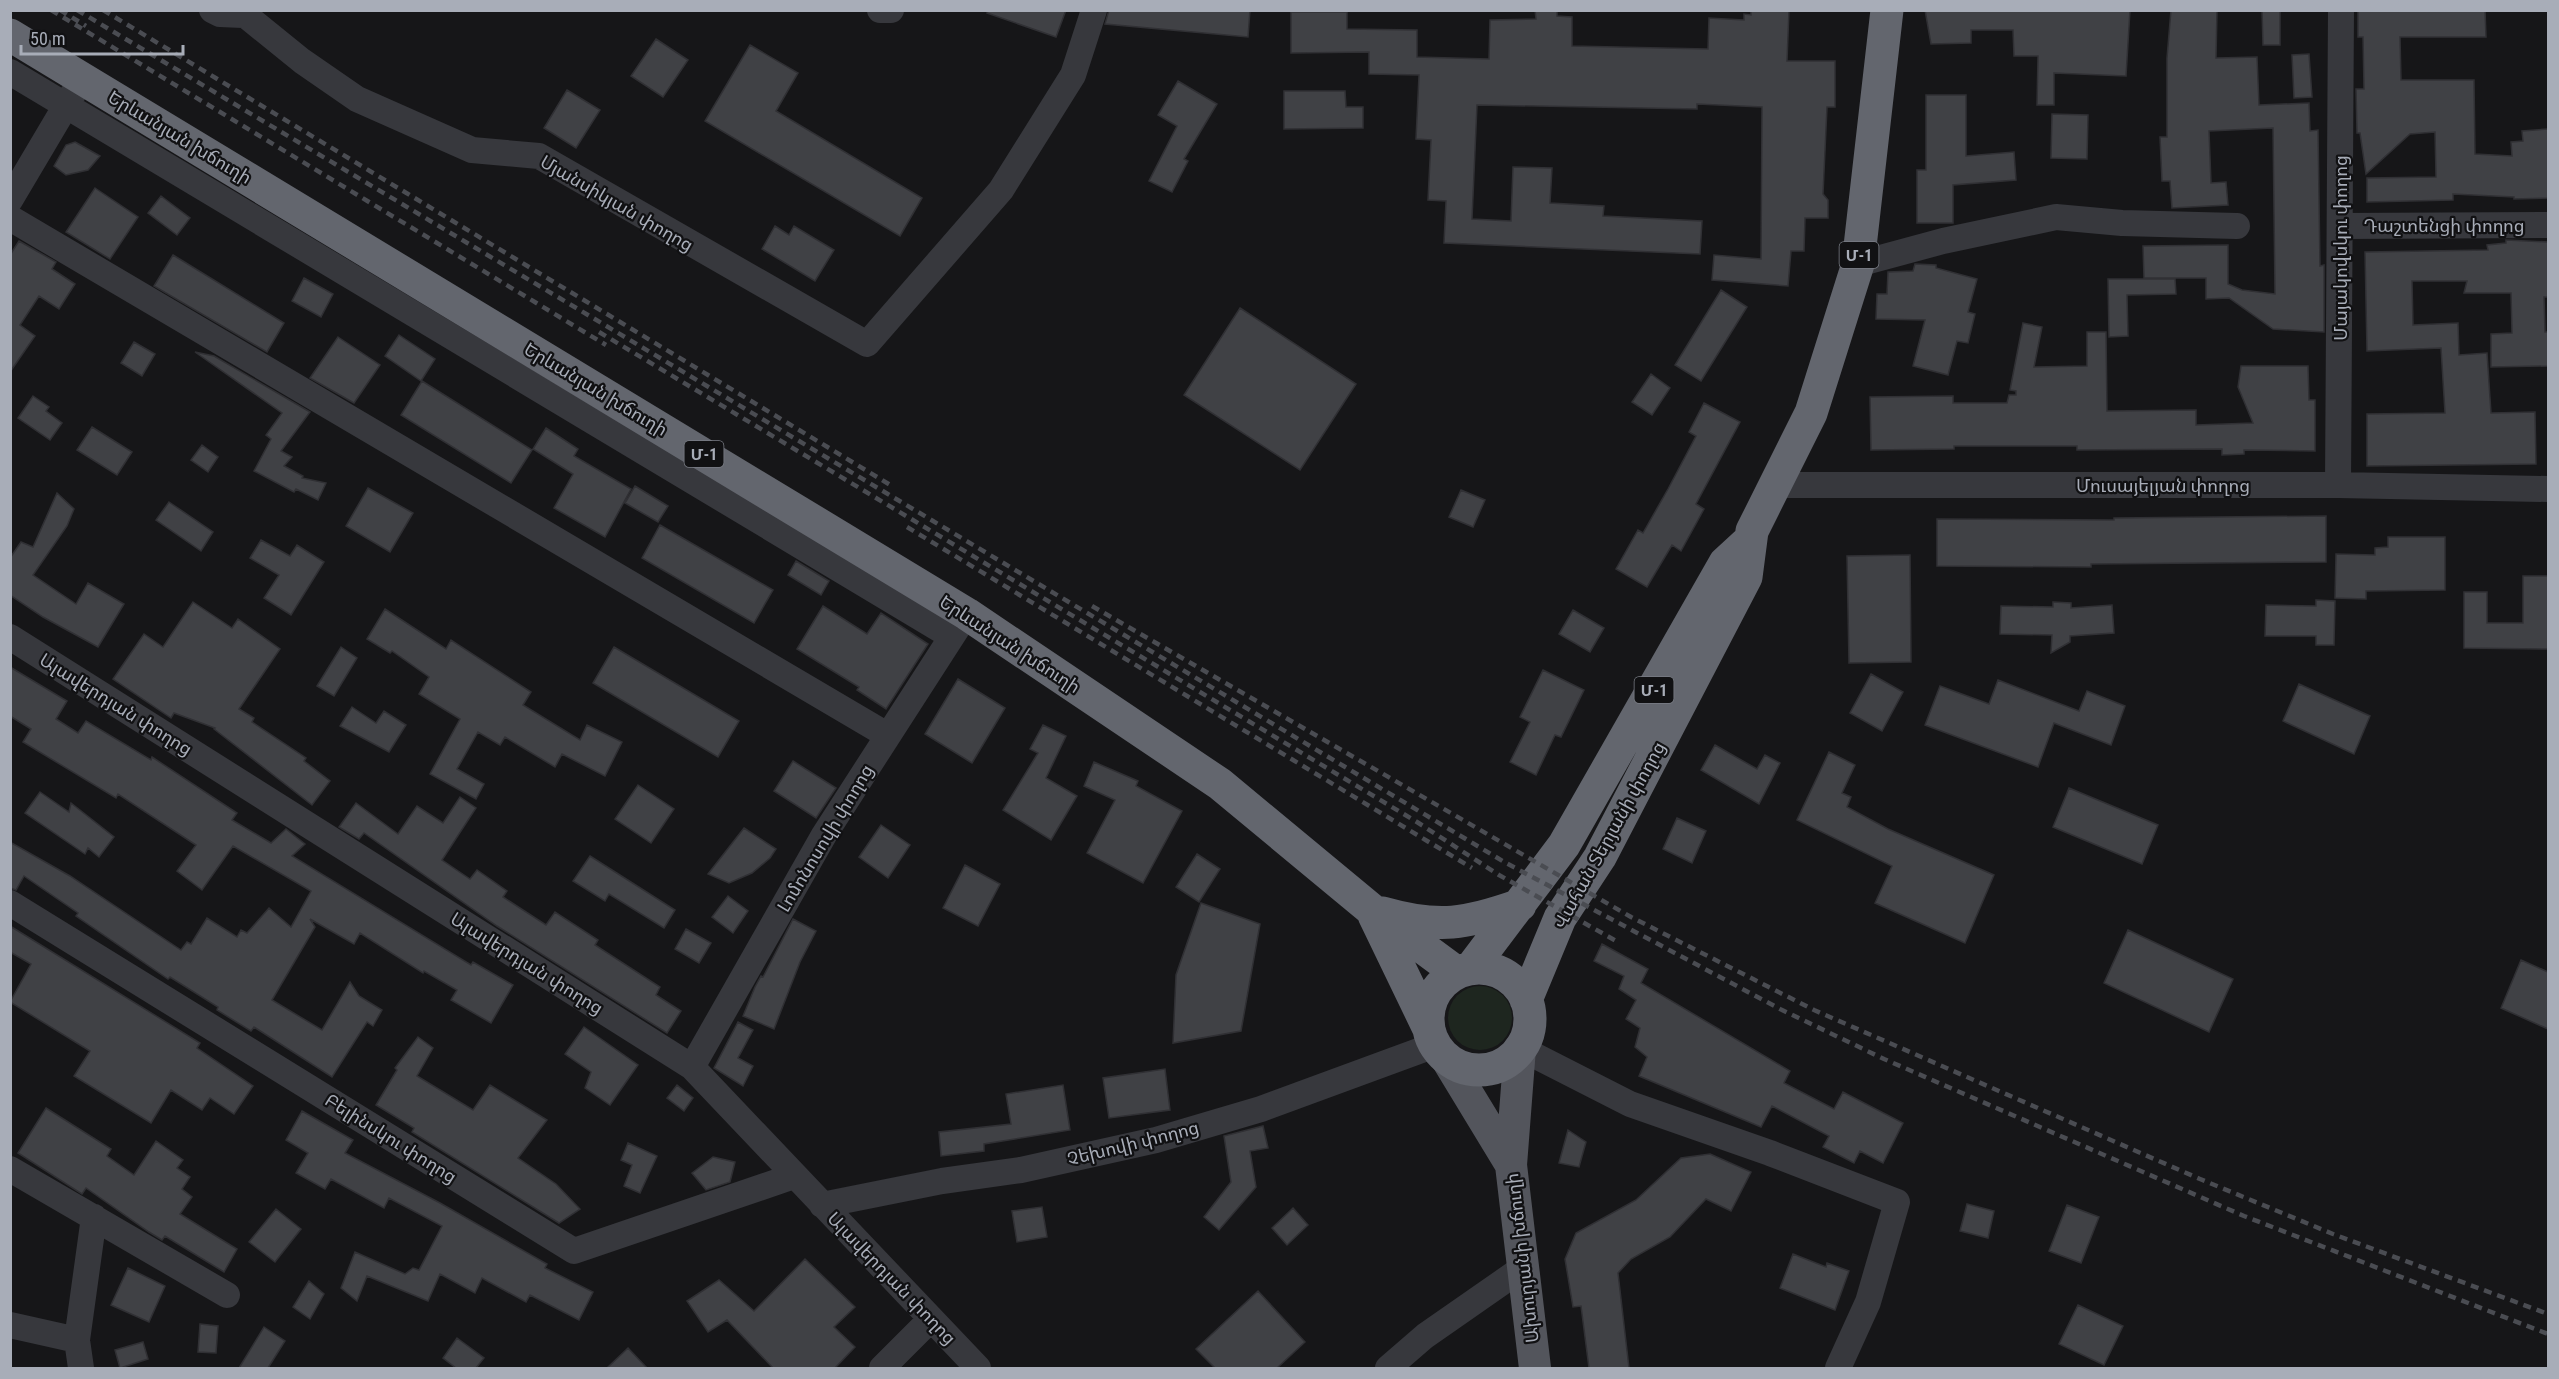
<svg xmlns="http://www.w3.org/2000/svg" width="2559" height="1379" viewBox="0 0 2559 1379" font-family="'Roboto Condensed','Noto Sans Armenian',sans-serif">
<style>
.green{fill:#1e261f}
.building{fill:#404145;stroke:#303034;stroke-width:1.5}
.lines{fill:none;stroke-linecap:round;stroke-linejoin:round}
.minor{stroke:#37383d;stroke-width:26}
.major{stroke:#53555c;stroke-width:32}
.highway{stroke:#63666e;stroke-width:33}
.rail{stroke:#4a4c52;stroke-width:4.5;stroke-dasharray:8 6;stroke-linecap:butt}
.labels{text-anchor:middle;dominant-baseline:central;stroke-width:4.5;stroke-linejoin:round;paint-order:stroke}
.shield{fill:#111113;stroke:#7b7e86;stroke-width:1.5}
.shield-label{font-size:16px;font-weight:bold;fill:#a8adb8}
.street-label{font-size:18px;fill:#a8adb8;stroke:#111113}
</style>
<rect width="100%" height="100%" fill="#161618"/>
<path class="green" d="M1448 1018a32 32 0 1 1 64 0a32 32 0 1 1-64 0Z"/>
<path class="building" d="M988,10H1066L1056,37L987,13Z
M1109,10H1250L1248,37L1105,24Z
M1535,10H1557V16L1572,17V46L1708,49L1709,18L1744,20V14L1751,15V10H1789L1787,61H1835V107H1827L1823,194L1828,200V218H1805L1804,251H1791L1788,286L1712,280L1714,255L1761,259L1762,107L1697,104V109L1477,105L1472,219L1511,221L1513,167L1552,168L1550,203L1604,206L1603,216L1702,221L1700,254L1444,243L1446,201L1428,200L1431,140L1416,139L1419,75L1369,74V52L1291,53V12H1347V29L1417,30V57L1489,59L1490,20L1536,19Z
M1925,10H2130L2126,76L2054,73V105H2037L2038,56H2014L2013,30H1971V43L1931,44Z
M2171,10H2217L2216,58L2257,57L2259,105L2309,103L2310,131L2318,130L2320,266L2324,265V332L2273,329L2229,298L2206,299V278H2144L2143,246L2228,245V284L2242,290L2275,294L2273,128L2209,131L2211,183L2226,182L2228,205L2172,208L2170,181H2162L2160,137H2167V58Z
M2262,10H2280V45H2263Z
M2358,10H2485L2486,37H2400L2401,80H2474L2475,154L2512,156L2511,142L2523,141L2522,131L2548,129V198L2514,199V197L2453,194V200L2367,202V178L2436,177L2435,132L2410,134L2366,174L2360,133H2357L2356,89H2364L2363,37H2358Z
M656,39L688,60L663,97L631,76Z
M750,45L798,73L776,111L922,198L900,236L705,121Z
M2309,54L2312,97L2294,98L2292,55Z
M1178,81L1217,104L1184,159L1188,161L1172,192L1149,181L1177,126L1158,115Z
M567,90L600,110L576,148L544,128Z
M1284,91H1345L1346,107H1363V128L1284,129Z
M1926,95H1966V156L2014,152L2016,180L1953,185V223H1917V170H1926Z
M2052,114L2088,115L2087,159L2051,158Z
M75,142L100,156L88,170L66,175L54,166L66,145Z
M95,188L138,217L110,259L66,232Z
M161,196L190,218L177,235L148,213Z
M775,226L789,235L794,226L834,250L815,281L762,249Z
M2506,240L2548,242V297H2544L2545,332H2548V366L2491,367V334L2512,333L2511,293H2464L2467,281H2412L2413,325L2458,323L2459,355L2487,353L2491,413L2535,412L2536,464L2367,466V414L2445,413L2441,348L2367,351L2365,252L2488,250L2487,245L2506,243Z
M19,241L56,262L52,269L75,284L59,309L39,296L20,325L35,336L10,372V255Z
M173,255L284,323L267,352L154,286Z
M1915,264L1936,265V268L1977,279L1968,312L1975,314L1968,343L1957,341L1948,375L1913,366L1925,320L1876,319L1877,294H1887L1888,272L1913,271Z
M304,278L333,294L321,317L292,301Z
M2108,279H2175L2176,294L2127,295L2128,336L2109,337Z
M1721,290L1747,307L1701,381L1675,365Z
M1240,308L1356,384L1300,470L1184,395Z
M2023,323L2042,327L2034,367L2087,366V332H2106L2107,411L2196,410V425L2253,423L2238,387L2241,366H2308L2309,400H2315V451L2244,450V454L2222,455V449L2077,450V446H1954V449L1871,450L1870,397L1953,396V403H2007L2009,395H2016V391L2010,390Z
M399,335L435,359L421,381L385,356Z
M338,337L380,365L354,403L310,378Z
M134,342L155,354L142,376L121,363Z
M195,352L214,356L310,412L281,451L292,457L284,466L303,476L302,478L326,483L318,500L296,489L294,492L254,471L271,439L266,435L282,413Z
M1651,374L1670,388L1652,415L1632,402Z
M422,381L532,450L511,483L401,415Z
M33,396L49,407L46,411L62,423L50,440L18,418Z
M1704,403L1740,422L1696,504L1704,509L1681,551L1672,545L1647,587L1616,569L1638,530L1643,533L1668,489L1696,436L1689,432Z
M92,427L132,452L117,475L77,450Z
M546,428L578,449L574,456L631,489L605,537L554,508L573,474L533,449Z
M202,445L218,457L208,472L191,460Z
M635,486L668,506L658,522L625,503Z
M368,488L413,513L390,552L346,526Z
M1461,490L1485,500L1473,527L1449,517Z
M57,493L74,509L67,526L33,575L76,604L88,583L124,604L98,647L43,617L10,595V558L21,542L33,547Z
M169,502L213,532L201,551L156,520Z
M2326,516V562L2091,564V567L1937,566V519L2114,520V518Z
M660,525L773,590L754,623L642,558Z
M2388,537H2445V590L2366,591V599L2335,598L2336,554L2375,555V548L2388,547Z
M261,540L290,556L297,545L324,562L291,615L264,598L279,575L250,558Z
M1910,555L1911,662L1849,663L1847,556Z
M796,561L829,581L821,595L788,575Z
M2523,576H2548V649L2464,648V592H2487V623H2523Z
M2316,600L2335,601L2334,645H2316V636H2265L2266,605L2316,606Z
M193,602L232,628L238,619L280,649L239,709L254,718L252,722L306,758L304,761L330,781L312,805L214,729L215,728L174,713L171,718L113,679L144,634L163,647Z
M2053,602L2071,603V608L2112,605L2114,633L2070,636V642L2051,653L2052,635L2000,634L2001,606L2053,607Z
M823,606L867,634L881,613L928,644L886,709L857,690L859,687L797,649Z
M385,609L446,649L451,640L531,692L523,705L580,740L587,725L622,742L605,776L562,754L555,767L505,737L500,745L478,732L457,769L484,784L476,799L430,774L460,719L419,694L429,677L392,651L390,653L367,639Z
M1573,610L1604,628L1590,652L1559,634Z
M341,647L357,658L334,696L317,686Z
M614,647L739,721L718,757L593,683Z
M10,667L67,701L56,719L78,733L86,721L151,760L152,757L237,813L232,820L271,843L286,829L305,844L292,856L471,965L473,962L513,985L491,1023L451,1000L457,990L424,971L423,973L360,933L354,944L310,919L315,927L272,1000L322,1030L350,982L359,996L382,1010L373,1026L367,1022L332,1077L254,1027L251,1031L217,1010L218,1007L170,977L168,979L76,916L78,913L24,876L16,890L10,888V842L70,876L181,950L187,942L191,944L207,918L237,937L241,930L247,933L269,908L291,927L311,891L233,846L202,890L177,871L196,845L118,794L116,798L23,742L31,729L10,716Z
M1543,670L1584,690L1561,737L1555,735L1536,775L1510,762L1530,722L1520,717Z
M1871,674L1903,692L1882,731L1850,713Z
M958,679L1005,708L972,763L925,734Z
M1998,680L2079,711L2087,691L2125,706L2111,745L2054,723L2038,767L1925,725L1940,686L1989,704Z
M2299,684L2370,716L2354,754L2283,721Z
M352,707L376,723L384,711L406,725L389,752L340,726Z
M1043,725L1066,736L1046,778L1077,796L1051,840L1003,810L1038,753L1030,749Z
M1715,745L1757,769L1765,755L1780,763L1759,804L1701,770Z
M1829,752L1855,765L1842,793L1851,797L1847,807L1888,829L1994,875L1965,943L1875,903L1892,866L1797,820Z
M793,761L836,788L816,818L774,791Z
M1094,762L1138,781L1136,786L1182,811L1143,883L1087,853L1115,800L1084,786Z
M638,785L674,809L651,843L615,819Z
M2069,788L2158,825L2142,864L2053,827Z
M40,792L69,812L71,803L114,837L99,857L88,848L85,854L25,813Z
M460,797L476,808L442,860L470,879L477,870L507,891L503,897L546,925L555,912L598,940L595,945L660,987L656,995L681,1011L667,1033L497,926L364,833L359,839L339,827L356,803L398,834L417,806L443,823Z
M1677,818L1706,831L1692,863L1663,849Z
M881,825L910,845L888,878L859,857Z
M744,828L776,849L770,858L752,873L729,883L708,874Z
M1197,854L1220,869L1199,902L1176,887Z
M590,856L675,910L664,928L609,894L605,901L573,881Z
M965,865L1000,884L978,926L943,908Z
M728,896L748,911L733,933L712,917Z
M1201,903L1260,924L1241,1031L1173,1043L1176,975Z
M793,919L816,931L800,962L774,1029L743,1016L755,987L761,976L763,977Z
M10,926L200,1043L197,1048L253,1086L234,1114L210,1098L202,1110L171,1090L151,1123L74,1076L90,1051L10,1002L31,964L10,952Z
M686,929L711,943L699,963L675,949Z
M2128,930L2233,979L2209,1032L2104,983Z
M1602,944L1648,969L1641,983L1790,1071L1784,1083L1834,1109L1843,1092L1903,1123L1883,1163L1860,1151L1854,1163L1823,1147L1829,1136L1772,1106L1761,1127L1639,1076L1647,1057L1635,1047L1640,1028L1626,1019L1636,1000L1619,989L1624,976L1594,961Z
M2521,960L2548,972V1029L2501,1008Z
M738,1022L753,1030L738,1058L753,1066L743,1086L714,1068Z
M584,1027L638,1065L610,1105L585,1088L591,1072L565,1054Z
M418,1037L433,1048L417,1076L473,1110L490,1085L547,1120L518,1158L556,1184L580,1209L559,1223L412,1132L414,1128L376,1105L397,1070L395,1068Z
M1165,1069L1170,1110L1109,1118L1103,1078Z
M677,1085L693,1098L684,1111L667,1098Z
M1063,1085L1070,1130L984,1144V1151L941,1156L939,1132L1011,1124L1006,1094Z
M46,1108L111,1149L107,1156L134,1175L156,1141L183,1160L177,1168L190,1177L182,1189L192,1197L180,1214L237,1249L224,1272L165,1236L162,1240L149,1232L86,1188L82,1194L18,1153Z
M302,1111L353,1140L345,1153L440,1203L547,1264L545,1268L593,1292L579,1320L530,1295L526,1302L482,1278L475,1293L440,1274L428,1301L367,1276L357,1301L341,1288L355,1252L405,1274L413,1268L419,1270L442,1226L389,1198L384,1208L331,1179L325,1189L296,1173L308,1153L286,1140Z
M1263,1126L1268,1148L1250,1151L1256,1187L1219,1230L1204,1217L1231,1182L1224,1136Z
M1568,1130L1586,1142L1579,1167L1559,1163Z
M628,1143L657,1156L640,1193L624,1186L632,1165L621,1160Z
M1710,1154L1751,1172L1731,1211L1706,1199L1670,1237L1631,1259L1618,1273L1629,1368H1589L1581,1306L1573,1307L1565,1259L1576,1233L1636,1200L1681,1158Z
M713,1157L735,1162L730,1182L706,1190L692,1173Z
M1967,1204L1994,1211L1988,1238L1960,1231Z
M2067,1205L2099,1217L2081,1263L2049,1251Z
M1042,1207L1047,1237L1017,1242L1012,1211Z
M1293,1208L1308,1225L1287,1245L1272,1228Z
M276,1209L301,1229L275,1262L249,1242Z
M1793,1254L1826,1267L1827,1263L1849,1271L1835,1310L1780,1288Z
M805,1259L855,1307L834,1327L855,1347L835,1368H773L727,1320L708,1332L687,1301L719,1280L754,1311Z
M128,1268L165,1286L149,1322L111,1305Z
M309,1281L324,1294L310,1319L293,1307Z
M1258,1291L1305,1342L1277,1368H1215L1196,1349Z
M2078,1305L2123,1326L2104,1365L2059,1344Z
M200,1324L218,1326L216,1353L198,1352Z
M264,1327L285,1341L268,1368H239Z
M457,1338L484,1358L476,1368H456L443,1358Z
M143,1342L148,1359L120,1368L115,1350Z
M628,1348L647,1368H607Z"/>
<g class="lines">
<path class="minor" d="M212,10L220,14L243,15
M239,10L302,61L357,99L472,150L539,156L867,344L1001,190L1073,75L1094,10
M880,10H891
M10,72L951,636
M10,200L74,92
M10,218L887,735
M2340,226L2548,225
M1858,264L1943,241L2056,217L2122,223L2237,226
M1777,485H2338L2548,489
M2338,485L2341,10
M10,637L692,1067L978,1368
M10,903L574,1251L794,1176
M1520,1048L1630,1104L1770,1153L1897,1202L1868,1302L1838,1368
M692,1067L824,835L960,624
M10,1169L227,1295
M822,1205L942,1181L1021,1170L1156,1140L1261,1109L1435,1045
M10,1325L77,1340
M81,1368L77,1340L94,1217
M882,1368L931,1319
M1388,1368L1425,1336L1524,1267"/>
<path class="major" d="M1446,1058L1511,1165L1535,1368
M1511,1165L1520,1048"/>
<path class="highway" d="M10,35L967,614L1220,784L1372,910L1456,972
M1383,913C1439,929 1466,924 1520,905
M1374,915L1429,1029
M1472,967L1564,845L1725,563L1750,540
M1428 1019a51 51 0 1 1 102 0a51 51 0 1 1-102 0Z
M1526,1000L1560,918L1600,857L1746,577L1752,531L1811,413L1858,264L1887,10"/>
<path class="rail" d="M51,10L606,345
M60,10L86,26
M77,10L1506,863L1780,1009L1884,1059L2244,1216L2548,1334
M103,10L892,486
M599,332L1417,822L1499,875L1618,942
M907,527L1472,868
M1092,606L1631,917L1814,1010L2200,1179L2333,1234L2548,1314"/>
</g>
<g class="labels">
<g class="shield">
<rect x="1839.5" y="242" width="39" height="26" rx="4.5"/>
<rect x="684.5" y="441" width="39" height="26" rx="4.5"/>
<rect x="1634.5" y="677" width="39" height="26" rx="4.5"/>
</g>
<g class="shield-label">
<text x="1859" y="255">Մ-1</text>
<text x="704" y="454">Մ-1</text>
<text x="1654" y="690">Մ-1</text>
</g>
<g class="street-label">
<text transform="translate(180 137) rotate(31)">Երևանյան խճուղի</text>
<text transform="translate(617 203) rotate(30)">Մյանսիկյան փողոց</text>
<text x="2444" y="225">Դաշտենցի փողոց</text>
<text transform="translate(2340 248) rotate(-90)">Մայակովսկու փողոց</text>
<text transform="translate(596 389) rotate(31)">Երևանյան խճուղի</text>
<text x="2163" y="485">Մուսայելյան փողոց</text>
<text transform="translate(1010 644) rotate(33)">Երևանյան խճուղի</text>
<text transform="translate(116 704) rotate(32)">Ալավերդյան փողոց</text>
<text transform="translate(1609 835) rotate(-61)">Վահան Տերյանի փողոց</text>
<text transform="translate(825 838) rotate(-59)">Լոմոնոսովի փողոց</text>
<text transform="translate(527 963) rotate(32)">Ալավերդյան փողոց</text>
<text transform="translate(391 1138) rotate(32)">Բելինսկու փողոց</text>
<text transform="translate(1133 1143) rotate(-14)">Չեխովի փողոց</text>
<text transform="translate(1522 1258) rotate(-97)">Ախուրյանի խճուղի</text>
<text transform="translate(892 1278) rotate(46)">Ալավերդյան փողոց</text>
</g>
</g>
<rect width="2559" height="1379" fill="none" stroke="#a8adb8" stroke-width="24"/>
<path d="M21 45v9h162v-9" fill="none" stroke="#a8adb8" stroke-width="3"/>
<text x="30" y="45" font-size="18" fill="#a8adb8" stroke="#111113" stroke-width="4.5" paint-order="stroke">50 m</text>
</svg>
